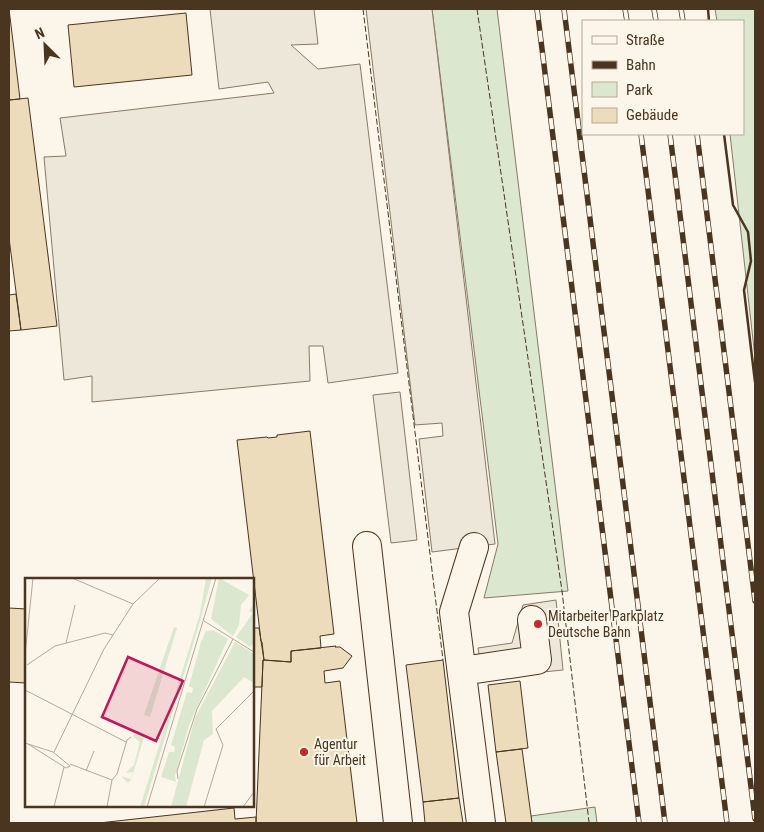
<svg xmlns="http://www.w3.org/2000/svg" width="764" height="832" viewBox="0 0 764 832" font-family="'Roboto Condensed',sans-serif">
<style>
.green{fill:#dce7d0;stroke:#887966}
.parking{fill:#ede7d9;stroke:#887966}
.building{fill:#ecdcbc;stroke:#4a3520}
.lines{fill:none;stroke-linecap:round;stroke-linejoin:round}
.minor-casing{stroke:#4a3520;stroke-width:30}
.minor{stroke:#fbf6e9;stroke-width:28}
.rail-casing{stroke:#4a3520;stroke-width:5.5}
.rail{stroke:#fbf6e9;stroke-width:4;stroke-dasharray:11;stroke-linecap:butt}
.fence{stroke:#4a3520;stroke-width:1;stroke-dasharray:6 2.5;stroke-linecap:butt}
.wall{stroke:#4a3520;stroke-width:2.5}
.poi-dot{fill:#c62828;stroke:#fbf6e9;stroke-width:2}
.labels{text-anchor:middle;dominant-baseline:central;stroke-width:4;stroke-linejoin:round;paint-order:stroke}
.poi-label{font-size:14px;fill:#4a3520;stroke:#fbf6e9;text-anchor:start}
.inset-road{fill:none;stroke:#b4a999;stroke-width:1}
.view{fill:#c2185b;fill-opacity:0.15;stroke:#c2185b;stroke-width:2.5}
.inset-edge{fill:none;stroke:#4a3520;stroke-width:2.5}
</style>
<rect width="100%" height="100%" fill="#fbf6e9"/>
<path class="green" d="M432,9H497L568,591L484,598L498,544Z
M715,9H755V358L730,134H743V21H717Z
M595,807L597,823H532L531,816Z"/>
<path class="parking" d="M210,9H314L318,44L291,45L318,69L360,64L398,373L328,383L323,346H309L310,381L92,402V376L64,380L44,157L66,156L60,118L274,93L268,82L219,89Z
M366,9H432L495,544L432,552L419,439L443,436L442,423L415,425Z
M400,392L417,540L391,543L373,395Z
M556,600L563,670L483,678L478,648L512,643L523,605Z"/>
<path class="building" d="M9,9L20,99L9,100Z
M186,13L192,75L74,87L68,25Z
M28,98L57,326L21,330L9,238V100Z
M16,294L21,330L9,331V295Z
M310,431L334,634L320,636L321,648L291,651V662L264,660L262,642L261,641L237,440L267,437L268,438L277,437V435Z
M9,608L26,609V683L9,682Z
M252,628H259L264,660H263L262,687H254V694Z
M336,646L335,647H340L352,656L343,668L324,671L325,683L340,681L357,823H256L263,660L291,662V651Z
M443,660L459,798L423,802L406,665Z
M520,681L528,748L496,752L488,685Z
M522,749L532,823H506L496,752Z
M459,798L463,823H425L423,802Z
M234,808L235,819L256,817V823H99Z"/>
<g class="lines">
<defs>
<path id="minor" d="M367,546L398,823
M474,547L454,612L481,823
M462,671L537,660L532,620"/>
</defs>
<use href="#minor" class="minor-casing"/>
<use href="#minor" class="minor"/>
<defs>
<path id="rail" d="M537,9L639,823
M564,9L665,823
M625,9L627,21
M654,9L656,21
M681,9L683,21
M641,134L727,823
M670,134L755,819
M697,134L755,601"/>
</defs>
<use href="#rail" class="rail-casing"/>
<use href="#rail" class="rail"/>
<path class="fence" d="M363,9L443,660
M477,9L562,591L589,822"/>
<path class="wall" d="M708,9L709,21
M724,134L733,205L748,232L751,261L744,290L755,382"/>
</g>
<g class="poi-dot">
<circle cx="538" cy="624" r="5"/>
<circle cx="304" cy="752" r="5"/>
</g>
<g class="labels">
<g class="poi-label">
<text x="548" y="616">Mitarbeiter Parkplatz<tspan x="548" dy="16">Deutsche Bahn</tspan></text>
<text x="314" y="744">Agentur<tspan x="314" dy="16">für Arbeit</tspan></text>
</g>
</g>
<g transform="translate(25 578)">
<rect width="229" height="229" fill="#fbf6e9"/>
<path d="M181,0H187L173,50L119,229H115L175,36ZM194,0L224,17L216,27L214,47L208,58L186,41ZM229,26V65L225,69L211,59L228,35L224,33ZM149,49L152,50L125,139L119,137ZM188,52L203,61L164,147L150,198L151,204L136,199L144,174H149L150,169L146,167L162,114L167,115L168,110L164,108L176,64L181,53ZM210,64L229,76V105L219,99L187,133L188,156L179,162L161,229H146L170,140ZM113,154L120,156L106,202L103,205L96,198L106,201L108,194L101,195L109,187L115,164L108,158Z" fill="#dce7d0"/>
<path class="inset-road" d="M47,0L108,26M179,43L229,74M41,65L50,27M0,77L8,0M2,87L30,68L80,55L88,57M0,112L101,164M0,165L28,174L45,188L41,190L3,166M29,174L79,71L108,26L135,0M45,186L87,202M61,193L69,173M153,201L152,193L172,131L208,61M29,229L39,189M82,229L87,202L92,196L102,162L106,159M122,229L191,0M179,229L198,167L191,151L229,113M218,229L229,214"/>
<path class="view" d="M103,79L158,103L131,163L77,139Z"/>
<rect width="229" height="229" class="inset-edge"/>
</g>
<rect width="764" height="832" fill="none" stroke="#4a3520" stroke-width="20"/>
<rect x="582" y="20" width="162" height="115" fill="#fbf6e9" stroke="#b4a999"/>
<rect x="592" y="36" width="25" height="8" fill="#fbf6e9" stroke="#b4a999"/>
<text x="626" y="45" font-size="15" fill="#4a3520">Straße</text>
<rect x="592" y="61" width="25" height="8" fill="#4a3520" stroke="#b4a999"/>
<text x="626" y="70" font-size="15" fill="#4a3520">Bahn</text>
<rect x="592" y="82" width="25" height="15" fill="#dce7d0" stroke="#b4a999"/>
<text x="626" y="95" font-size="15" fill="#4a3520">Park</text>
<rect x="592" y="108" width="25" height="15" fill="#ecdcbc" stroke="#b4a999"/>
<text x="626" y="120" font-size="15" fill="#4a3520">Gebäude</text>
<g transform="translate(45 45) rotate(336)" stroke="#fbf6e9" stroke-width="4" paint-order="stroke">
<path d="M0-4L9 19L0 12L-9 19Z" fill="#4a3520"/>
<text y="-8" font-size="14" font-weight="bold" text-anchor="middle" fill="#4a3520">N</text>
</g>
</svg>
